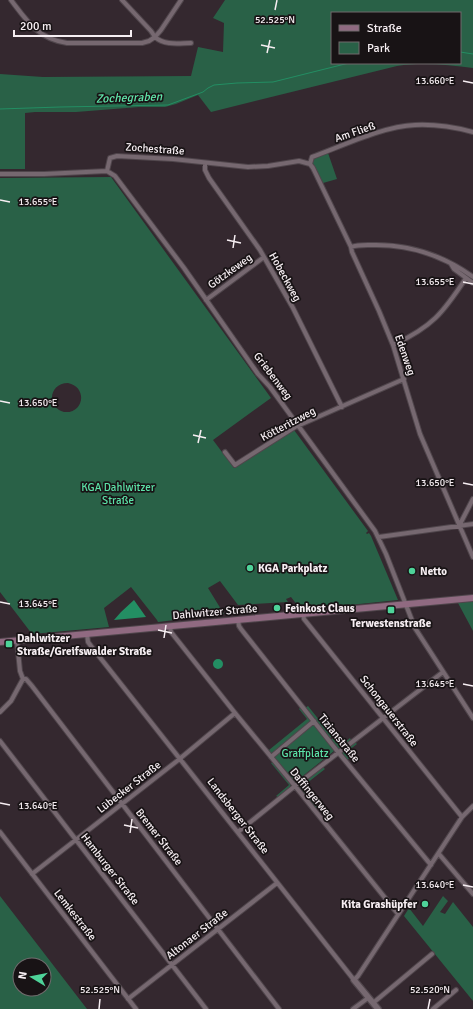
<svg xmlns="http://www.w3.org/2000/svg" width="473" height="1009" viewBox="0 0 473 1009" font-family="Signika,sans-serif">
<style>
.green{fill:#296147;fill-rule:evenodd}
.water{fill:#238e63}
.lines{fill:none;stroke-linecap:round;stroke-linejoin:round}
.stream{stroke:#238e63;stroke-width:1}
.minor-casing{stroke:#50464c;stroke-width:6}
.tertiary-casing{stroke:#50464c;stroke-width:8}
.secondary-casing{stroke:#50464c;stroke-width:8}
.minor{stroke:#766870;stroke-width:4}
.tertiary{stroke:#766870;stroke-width:5.5}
.secondary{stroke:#906a81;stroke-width:6}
.ticks{fill:none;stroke:#f6eef2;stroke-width:1.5}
.poi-dot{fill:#4ed399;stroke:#181315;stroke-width:1.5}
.labels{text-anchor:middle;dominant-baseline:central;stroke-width:3.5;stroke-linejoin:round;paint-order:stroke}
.street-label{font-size:11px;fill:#f6eef2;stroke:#181315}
.park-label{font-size:11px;fill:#5ce2a7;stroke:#181315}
.poi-label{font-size:11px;font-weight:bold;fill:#f6eef2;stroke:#181315;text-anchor:start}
.water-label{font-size:12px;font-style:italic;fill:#61e7ab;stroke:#181315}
.ticks-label{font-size:10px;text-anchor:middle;fill:#f6eef2;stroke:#181315;stroke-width:3.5;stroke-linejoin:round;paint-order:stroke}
</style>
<rect width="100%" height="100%" fill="#34282f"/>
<path class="green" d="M225,0H473V68C448,65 423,62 397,66L211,112L198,95L176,104L165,107H139L76,112H35L25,113V169H0V74L43,77L191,76L198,47L223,52L224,23L213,18ZM332,13H460V63H332Z
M328,153L337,179L323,183L312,162V159Z
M111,177L271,398L213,440L234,468L253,454L294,430L368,531L366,533L367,534L369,533L371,536L398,600L301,610L291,597L286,599L288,602L238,605L220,581L208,588L224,614L158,622L157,620L131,587L104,608L109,627L32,634L0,592V178ZM68,383C88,387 84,414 64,412C46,407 49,383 68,383Z
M473,601V631L458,603Z
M308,706L332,736L329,739L305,708Z
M301,707L311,720V722L270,755L261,743L262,742L269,750L307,719L299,709Z
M313,724L315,725L335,749L334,751L294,783L273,757Z
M334,738L340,746L350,738L351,740L340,748H336L330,740Z
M354,741L357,744L345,753L350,758L347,760L341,753Z
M273,762L291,784L290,787L278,797L276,796L289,785L271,763Z
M322,766L325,769L302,787L317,807L315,809L298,786Z
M0,896L87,1009H0ZM20,965H44V989H20Z
M443,896L448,901L440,912L445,914L453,902L473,927V1001L404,916L409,908L423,926Z"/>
<path class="water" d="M134,600L146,617L114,620L121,612Z
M213 664a5 5 0 1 1 10 0a5 5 0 1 1-10 0Z"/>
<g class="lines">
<path class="stream" d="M460,52L473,54
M0,109L60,107L168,105L203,92L208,88L214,85L237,83L273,82L349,63"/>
<defs>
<path id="minor" d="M11,0C27,21 38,39 67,43H142L149,41L155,37C165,46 180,43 191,43
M122,0L151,31L155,37L161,30L181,0
M205,163V170L209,178L260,250L293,308L342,407
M310,164L313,168L351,247L352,252L379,311L393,345L420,434L473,557
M310,164L312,157C342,146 384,126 415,125C435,124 454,127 473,132
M107,171L110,158L117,156L173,159L248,167L268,166L299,161L310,164
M0,174H44L107,171L115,176L184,268L258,374L270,387L375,531L386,554L415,628L473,718
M351,247C359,244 368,245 376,245C412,245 444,256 473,277
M451,264L454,269L473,283
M206,300L264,257
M393,345C432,327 443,313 466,278
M225,452L235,465L295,427L404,379
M459,526L473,499
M379,537L473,524
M303,614L304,619L462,817
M238,620L239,626L241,629L338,752L431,865
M170,627L171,632L235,713L295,786L398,914
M87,634L88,642L91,646L354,980L358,976L462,817L473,806
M23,679H26L32,686L279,1009
M0,712L11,701L23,679L20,671L17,641
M0,741L206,1009
M271,757L314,721
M0,832L136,1009
M238,832L295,786L443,672
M439,854L473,894
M32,874L177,761L235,713
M128,999L277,883
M373,1003L432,954
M353,1009L368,998
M433,1009L456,990"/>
<path id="tertiary" d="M354,980L378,1009"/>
<path id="secondary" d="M0,642L473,598"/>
</defs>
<use href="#minor" class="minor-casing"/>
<use href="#tertiary" class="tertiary-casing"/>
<use href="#secondary" class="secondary-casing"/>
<use href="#minor" class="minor"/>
<use href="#tertiary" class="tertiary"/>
<use href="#secondary" class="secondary"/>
</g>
<path class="ticks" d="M275,10L277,0M261,45L275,48M267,53L270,40M463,81L473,83M0,200L10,202M227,240L241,243M233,248L235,235M463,282L473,284M0,401L10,403M193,435L206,438M198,443L201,430M463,483L473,485M0,602L10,604M158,630L172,633M164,638L166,625M463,684L473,686M0,803L10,805M124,825L138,828M130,833L132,819M463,885L473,887M99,1009L100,999M428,1009L430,999"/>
<g class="poi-dot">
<circle cx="250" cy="568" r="4"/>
<circle cx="412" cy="571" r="4"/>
<circle cx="277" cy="608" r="4"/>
<rect x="387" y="606" width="8" height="8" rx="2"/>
<rect x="5" y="640" width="8" height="8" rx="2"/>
<circle cx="425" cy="904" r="4"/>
</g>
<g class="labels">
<g class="street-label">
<text transform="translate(355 132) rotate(-19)">Am Fließ</text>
<text transform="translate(155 149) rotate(4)">Zochestraße</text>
<text transform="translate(230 271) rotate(-36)">Götzkeweg</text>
<text transform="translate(285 277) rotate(61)">Hobeckweg</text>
<text transform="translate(405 355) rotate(71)">Edenweg</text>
<text transform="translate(273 376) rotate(53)">Griebenweg</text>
<text transform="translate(288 424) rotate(-28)">Kötteritzweg</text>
<text transform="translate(215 612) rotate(-5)">Dahlwitzer Straße</text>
<text transform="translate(389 711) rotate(52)">Schongauerstraße</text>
<text transform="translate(339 738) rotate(51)">Tizianstraße</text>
<text transform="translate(129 787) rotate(-38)">Lübecker Straße</text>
<text transform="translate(312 794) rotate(51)">Daffingerweg</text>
<text transform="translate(238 816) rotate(52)">Landsberger Straße</text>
<text transform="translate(159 837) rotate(52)">Bremer Straße</text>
<text transform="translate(110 869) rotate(52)">Hamburger Straße</text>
<text transform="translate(75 915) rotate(52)">Lemkestraße</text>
<text transform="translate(197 934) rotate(-38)">Altonaer Straße</text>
</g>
<g class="park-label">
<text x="118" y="487">KGA Dahlwitzer<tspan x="118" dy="13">Straße</tspan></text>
<text x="305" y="753">Graffplatz</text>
</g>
<g class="poi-label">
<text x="258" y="568">KGA Parkplatz</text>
<text x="420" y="571">Netto</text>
<text x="285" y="608">Feinkost Claus</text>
<text x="391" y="623" text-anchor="middle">Terwestenstraße</text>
<text x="17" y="638">Dahlwitzer<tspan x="17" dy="13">Straße/Greifswalder Straße</tspan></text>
<text x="417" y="904" text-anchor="end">Kita Grashüpfer</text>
</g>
<g class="water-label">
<text transform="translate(129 98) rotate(-2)">Zochegraben</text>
</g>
</g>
<g class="ticks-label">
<text x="275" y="23">52.525°N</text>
<text x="435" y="84">13.660°E</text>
<text x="38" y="205">13.655°E</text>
<text x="435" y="285">13.655°E</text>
<text x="38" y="406">13.650°E</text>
<text x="435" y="486">13.650°E</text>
<text x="38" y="607">13.645°E</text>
<text x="435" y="687">13.645°E</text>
<text x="38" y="809">13.640°E</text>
<text x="435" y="888">13.640°E</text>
<text x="100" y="993">52.525°N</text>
<text x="430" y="993">52.520°N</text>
</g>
<rect x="331" y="12" width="130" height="52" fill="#181315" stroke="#716b6d"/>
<rect x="339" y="25" width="20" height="6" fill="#906a81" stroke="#716b6d"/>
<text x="367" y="32" font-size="12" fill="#f6eef2">Straße</text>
<rect x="339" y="42" width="20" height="12" fill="#296147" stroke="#716b6d"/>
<text x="367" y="52" font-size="12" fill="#f6eef2">Park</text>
<g transform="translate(32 977) rotate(280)"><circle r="19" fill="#181315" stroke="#716b6d"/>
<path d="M0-3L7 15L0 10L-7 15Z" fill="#4ed399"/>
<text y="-6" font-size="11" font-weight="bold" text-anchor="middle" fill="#f6eef2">N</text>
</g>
<path d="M14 30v6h117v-6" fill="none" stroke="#f6eef2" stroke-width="2"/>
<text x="20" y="30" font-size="12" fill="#f6eef2" stroke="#181315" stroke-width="3" paint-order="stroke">200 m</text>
</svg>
